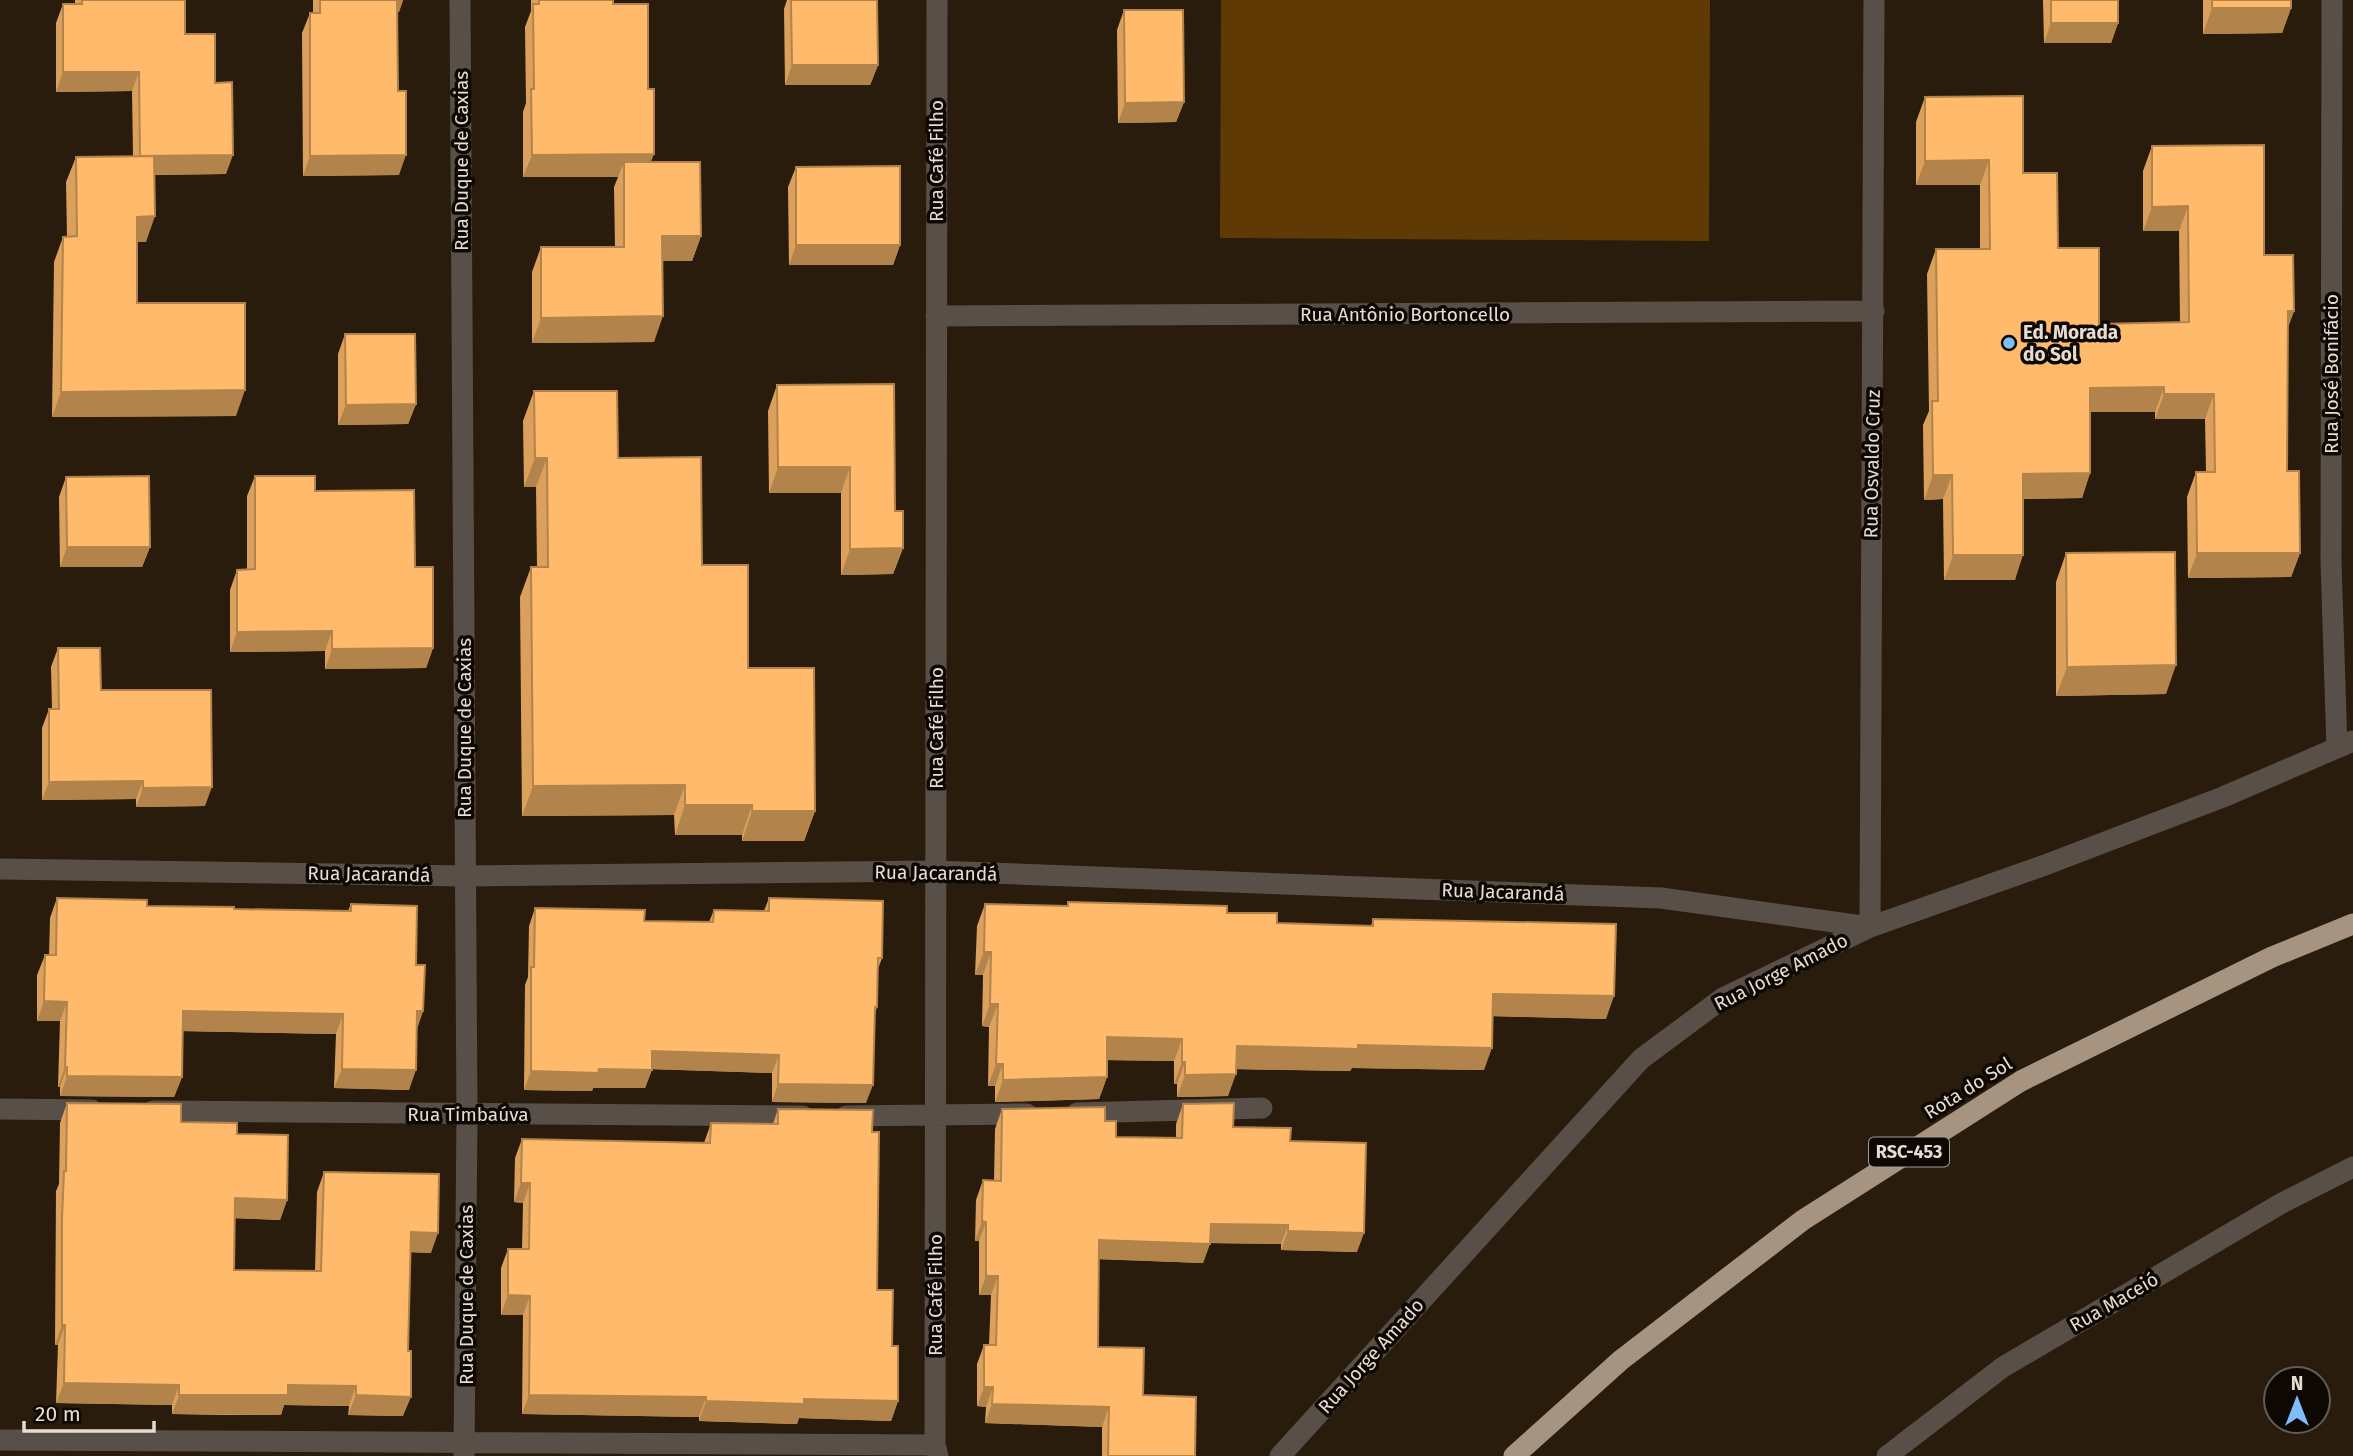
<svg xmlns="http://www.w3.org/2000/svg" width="2353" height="1456" viewBox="0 0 2353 1456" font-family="'Fira Sans',sans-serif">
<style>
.green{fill:#5f3a05}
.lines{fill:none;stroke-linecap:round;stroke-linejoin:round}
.minor{stroke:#585048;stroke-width:21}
.highway{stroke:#a69481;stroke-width:21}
.wall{fill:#dba15c}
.shaded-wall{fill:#b2834b}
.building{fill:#ffbb6b;stroke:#b2834b;stroke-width:2}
.poi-dot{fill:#7fbdfa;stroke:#0e0803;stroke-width:2.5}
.labels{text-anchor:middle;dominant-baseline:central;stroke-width:7;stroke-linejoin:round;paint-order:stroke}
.shield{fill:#0e0803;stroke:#a59c94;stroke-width:2}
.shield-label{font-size:18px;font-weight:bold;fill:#e6dcd2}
.street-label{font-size:19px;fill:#e6dcd2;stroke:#0e0803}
.poi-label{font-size:19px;font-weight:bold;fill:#e6dcd2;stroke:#0e0803;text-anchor:start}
</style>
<rect width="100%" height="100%" fill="#2a1c0c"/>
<path class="green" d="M1221,0H1710L1709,241L1220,238Z"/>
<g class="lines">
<path class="minor" d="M460,0L467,1114L464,1456
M937,0L935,1445L938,1456
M2332,0L2331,562L2337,748
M936,316L1874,311
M0,869L465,876L936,871L1661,898L1870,927L1874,0
M0,1109L92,1110
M153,1111L803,1116
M1077,1113L1262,1108
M846,1116L1027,1114
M0,1440L935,1445
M1280,1456L1641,1059L1723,998L1870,927L2045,865L2223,797L2353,741
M1887,1456L2003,1367L2282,1203L2353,1167"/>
<path class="highway" d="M1514,1456L1621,1360L1803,1220L2021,1081L2272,957L2353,924"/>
</g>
<path class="wall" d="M75,0H185V34L215,83L226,174L154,175L146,242H137V303L236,416L52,417L54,262L63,237H67L66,182L76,157L133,156L132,91L56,92V23L63,4H75Z
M313,0H403L399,12H397L399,175L303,176L302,33L310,13H313Z
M531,0H613V4L648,89L651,162L701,236L692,261H662L654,342L532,343V272L541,247H615L614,187L618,177H523V112L526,103L525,27L531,11Z
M787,0H877L878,65L870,85H785L784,9Z
M2043,0H2118V23L2111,43H2044Z
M2203,0H2291V8L2282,33L2203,34Z
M1124,10L1184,102L1176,122L1118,123L1117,30Z
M1925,97L2023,173L2058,248L2099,324L2180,323L2179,231H2143V171L2152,146L2264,255L2294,311L2288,327L2287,471L2300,553L2291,577L2188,578L2187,497L2196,472H2206L2205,419H2155V412H2090V473L2082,498L2023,499L2015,580H1944L1943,499L1924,500L1923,425L1929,411L1927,274L1936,249H1980V185H1916V122Z
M796,167L900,245L893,265H789L788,187Z
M345,334L416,404L408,424L338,425V354Z
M777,385L895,511L903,548L893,574L841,575V493H769L768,411Z
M534,391L618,458L702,565L748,668L815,811L804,841H742V835H675L674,815L522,816L520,597L531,567H537L536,487H524L523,421Z
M255,476L315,491L415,567L433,648L426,668L325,669V651L230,652V590L237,570H247V496Z
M66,477L150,547L142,567H60L59,497Z
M2066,553L2166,694L2056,696V582Z
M58,648L101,690L205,806L136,807V799L42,800V728L49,709H52L51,667Z
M57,898L147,906L234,909L348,911L351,904L416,965L423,1011L417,1029L409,1090L334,1088L336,1034L183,1031L182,1077L174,1097L60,1096V1087H58L60,1021H37V975L45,955H49L50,918Z
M769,898L882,958L878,969L877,1007L875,1014L866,1103L772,1102V1073L652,1069L645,1088H593L592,1091L524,1090L525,985L528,977L529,926L535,908L644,921L709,922L714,910L764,911Z
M1068,902L1227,913L1277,923L1371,926L1373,919L1606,1019L1492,1016L1484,1070L1352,1068L1350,1071L1236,1069L1228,1096L1177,1097V1084H1174V1061L1107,1060V1077L1099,1099L995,1102V1086H988L989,1027L982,1026L983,975H975L977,926L985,904L1067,906Z
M67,1103L181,1122L237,1134L287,1200L280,1220L235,1218L234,1270L315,1271L317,1192L324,1172L431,1253L410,1252L403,1416L348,1415L349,1406L284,1405L281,1415H223L172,1414V1405L56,1403L58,1345H55L56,1191L59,1184L60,1123Z
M1183,1104L1233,1127L1290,1141L1357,1252L1281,1250V1244L1210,1243L1203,1263L1099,1259L1098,1347L1143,1395L1195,1456H1102V1427L985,1423L986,1407L977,1406V1364L984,1345H989L991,1295H979V1241H975L976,1200L983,1180L994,1181L995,1129L1002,1109L1105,1121L1116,1137L1176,1138V1124Z
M778,1109L872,1132L877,1290L892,1346L898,1401L891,1421L799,1418L797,1424L699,1421V1417L522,1414L523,1315H501V1268L508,1249H522L523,1203L514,1202L515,1158L522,1139L704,1143L711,1123L773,1124Z"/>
<path class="shaded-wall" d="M394,0H403L399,12H390Z
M2212,8H2291L2282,33L2203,34Z
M2051,23H2118L2111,43H2044Z
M792,65H878L870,85H785Z
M63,72H139L132,91L56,92Z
M1184,102L1176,122L1118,123L1125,103Z
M654,154L645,177L624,162L618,177H523L532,155Z
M233,155L226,174L133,175L140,156Z
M406,155L399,175L303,176L310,156Z
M1989,160L1980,185H1916L1925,161Z
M2188,206L2179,231H2143L2152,207Z
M155,216L146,242H127L137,217Z
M662,236H701L692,261H653Z
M796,245H900L893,265H789Z
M2288,311H2294L2285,336Z
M663,316L654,342L532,343L541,318Z
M2164,387L2155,412H2082L2090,388Z
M245,390L236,416L52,417L61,392Z
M2164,394H2214L2205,419H2155Z
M416,404L408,424L338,425L346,405Z
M535,458H547L536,487H524Z
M778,467H850L841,493H769Z
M2090,473L2082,498L2015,499L2023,474Z
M1933,475H1952L1943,499L1924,500Z
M67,547H150L142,567H60Z
M903,548L893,574L841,575L850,549Z
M2197,553H2300L2291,577L2188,578Z
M1953,555H2023L2015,580H1944Z
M332,631L325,651L230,652L237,632Z
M433,648L426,668L325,669L332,649Z
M2176,665L2166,694L2056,696L2067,667Z
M143,781L136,799L42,800L49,782Z
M685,785L674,815L522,816L533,786Z
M212,787L205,806L136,807L143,788Z
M685,805H752L742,835H675Z
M752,811H815L804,841H742Z
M984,952H991L983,975H975Z
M1493,994L1614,996L1606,1019L1484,1016Z
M44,1001L67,1002L60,1021H37Z
M990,1004H998L989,1027L982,1026Z
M183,1011L343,1014L336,1034L176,1031Z
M417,1011H423L416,1031Z
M1107,1037L1182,1039L1174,1061L1099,1060Z
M1358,1045L1492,1048L1484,1070L1352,1068L1350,1071L1229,1069L1237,1046Z
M652,1051L779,1055L772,1073L645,1069Z
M1182,1062H1185L1177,1084H1174Z
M996,1064H1003L995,1086H988Z
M65,1067H67L60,1087H58Z
M342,1069L416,1070L409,1090L334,1088Z
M599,1069L652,1070L645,1088H593L592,1091L524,1090L531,1071Z
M1236,1074L1228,1096L1177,1097L1185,1075Z
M67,1076L182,1077L174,1097L60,1096Z
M1107,1077L1099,1099L995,1102L1003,1080Z
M778,1084L873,1085L866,1103L772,1102Z
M521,1183H530L523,1203L514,1202Z
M235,1198L287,1200L280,1220L228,1218Z
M982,1221L986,1222L979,1241H975Z
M1211,1224L1288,1225L1281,1244L1204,1243Z
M1288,1231L1364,1233L1357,1252L1281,1250Z
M411,1232L438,1233L431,1253L404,1252Z
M1099,1240L1210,1244L1203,1263L1092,1259Z
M986,1276H998L991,1295H979Z
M508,1295L530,1296L523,1315H501Z
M62,1325H65L58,1345H55Z
M64,1383L179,1385L172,1405L56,1403Z
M288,1385L356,1386L349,1406L284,1405L281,1415L172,1414L179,1395Z
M984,1387H993L986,1407L977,1406Z
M356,1395L411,1397L403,1416L348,1415Z
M529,1395L706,1397L699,1417L522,1414Z
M804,1399L898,1401L891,1421L799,1418L797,1424L699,1421L706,1401Z
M992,1404L1109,1407L1102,1427L985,1423Z"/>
<path class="building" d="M82,0H185V34H215V83L232,82L233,155L140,156L139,72H63V4H82Z
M320,0H397L398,91H406V155L310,156V13H320Z
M539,0H613V4H648V89H654V154L532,155L531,89H534L533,4H539Z
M791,0H877L878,65H792Z
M2051,0H2118V23H2051Z
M2212,0H2291V8H2212Z
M1124,10H1183L1184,102L1125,103Z
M2023,96V173H2057L2058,248H2099V324L2189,322L2188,206L2152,207V146L2264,145V255H2293L2294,311H2288L2287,471H2299L2300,553H2197L2196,472H2215L2214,394H2164V387L2090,388V473L2023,474V555H1953L1952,475H1933L1932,401H1938L1936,249H1990L1989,160L1925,161V97Z
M154,156L155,216L137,217V303H245V390L61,392L63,237L77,236L76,157Z
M624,162H700L701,236H662L663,316L541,318V247H624Z
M900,166V245H796V167Z
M345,334H415L416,404L346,405Z
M894,384L895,511H903V548L850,549V467H778L777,385Z
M534,391H617L618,458L701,457L702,565H748V668H814L815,811H752V805H685V785L533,786L531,567H548L547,458H535Z
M149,476L150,547H67L66,477Z
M255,476H315V491L414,490L415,567H433V648L332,649V631L237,632V570L255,569Z
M2175,552L2176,665L2067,667L2066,553Z
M58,648H100L101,690H211L212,787L143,788V781L49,782V709H59Z
M57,898L147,900V906L234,907V909L351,911V904L417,906L416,965H425L423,1011H417L416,1070L342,1069L343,1014L183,1011L182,1077L67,1076V1067H65L67,1002L44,1001L45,955H56Z
M769,898L883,901L882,958H878L877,1007H875L873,1085L778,1084L779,1055L652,1051V1070L599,1069L598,1073L531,1071V967H534L535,908L645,910L644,921L713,922L714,910L769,911Z
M1068,902L1227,906V913H1277V923L1373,926V919L1616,924L1614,996L1493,994L1492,1048L1358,1045V1049L1237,1046L1236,1074L1185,1075V1062H1182V1039L1107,1037V1077L1003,1080V1064H996L998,1004H990L991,952H984L985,904L1068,906Z
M67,1103L181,1104V1122L237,1123V1134L288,1135L287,1200L235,1198L234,1270L321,1271L324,1172L439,1174L438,1233L411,1232L408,1351H411V1397L356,1395V1386L288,1385V1395H179V1385L64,1383L65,1325H62V1219L64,1171H66Z
M1234,1103L1233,1127L1291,1128L1290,1141L1366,1143L1364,1233L1288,1231V1225L1211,1224L1210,1244L1099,1240L1098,1347L1144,1348L1143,1395L1196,1397L1195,1456H1108L1109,1407L992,1404L993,1387H984V1345H996L998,1276H986V1222L982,1221L983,1180L1001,1181L1002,1109L1105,1107V1121H1116V1137L1182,1138L1183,1104Z
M778,1109L873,1110L872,1132H879L877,1290H893L892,1346H898V1401L804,1399V1404L706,1401V1397L529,1395L530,1296L508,1295V1249H529L530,1183H521L522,1139L710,1143L711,1123L778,1124Z"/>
<circle class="poi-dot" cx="2009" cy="343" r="7"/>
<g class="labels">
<rect class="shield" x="1869" y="1137.5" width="80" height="29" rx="5"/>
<g class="shield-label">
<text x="1909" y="1152">RSC-453</text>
</g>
<g class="street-label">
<text transform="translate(461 161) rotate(-90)">Rua Duque de Caxias</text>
<text transform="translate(936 161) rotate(-90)">Rua Café Filho</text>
<text x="1405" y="314">Rua Antônio Bortoncello</text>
<text transform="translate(2331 374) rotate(-90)">Rua José Bonifácio</text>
<text transform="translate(1872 464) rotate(-89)">Rua Osvaldo Cruz</text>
<text transform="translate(464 728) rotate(-90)">Rua Duque de Caxias</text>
<text transform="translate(936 728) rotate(-90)">Rua Café Filho</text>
<text transform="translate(936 873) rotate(1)">Rua Jacarandá</text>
<text transform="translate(369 874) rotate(1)">Rua Jacarandá</text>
<text transform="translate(1503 892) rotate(2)">Rua Jacarandá</text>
<text transform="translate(1781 972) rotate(-27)">Rua Jorge Amado</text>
<text transform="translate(1968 1088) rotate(-32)">Rota do Sol</text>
<text x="468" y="1114">Rua Timbaúva</text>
<text transform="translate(466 1295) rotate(-90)">Rua Duque de Caxias</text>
<text transform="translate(935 1295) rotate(-90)">Rua Café Filho</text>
<text transform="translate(2114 1302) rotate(-30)">Rua Maceió</text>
<text transform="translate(1371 1356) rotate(-48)">Rua Jorge Amado</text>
</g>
<g class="poi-label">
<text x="2023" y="332">Ed. Morada<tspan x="2023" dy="22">do Sol</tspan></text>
</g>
</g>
<g transform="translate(2297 1400)"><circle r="33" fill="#0e0803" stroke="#645d56" stroke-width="2"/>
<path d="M0-5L12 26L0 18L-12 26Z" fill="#7fbdfa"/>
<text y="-10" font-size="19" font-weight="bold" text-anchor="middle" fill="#e6dcd2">N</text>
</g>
<path d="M24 1421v10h130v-10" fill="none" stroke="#e6dcd2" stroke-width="3.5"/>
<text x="35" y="1421" font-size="21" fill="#e6dcd2" stroke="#0e0803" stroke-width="5" paint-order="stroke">20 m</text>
</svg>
